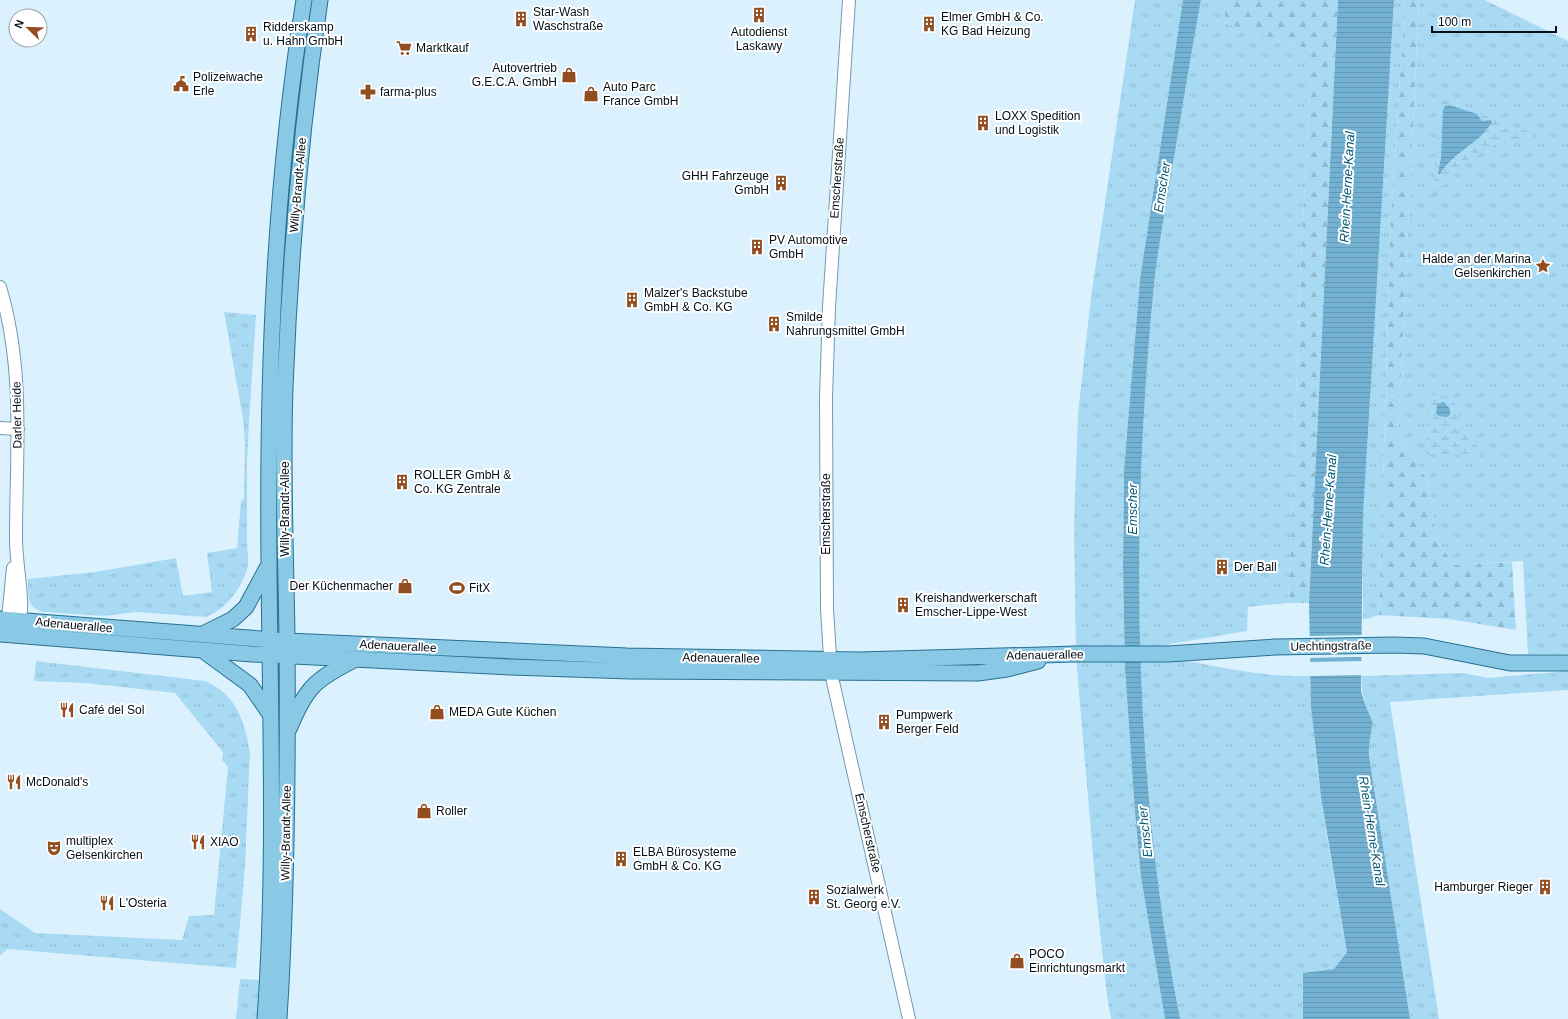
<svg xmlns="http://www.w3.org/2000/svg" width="1568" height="1019" viewBox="0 0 1568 1019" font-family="Arial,sans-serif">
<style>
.grass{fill:url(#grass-tufts)}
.forest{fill:url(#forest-firs)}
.wetland{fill:url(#wetland-marsh);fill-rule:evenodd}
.water{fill:url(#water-rules)}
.pier{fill:#dbf2fe}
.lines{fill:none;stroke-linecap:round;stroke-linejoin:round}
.minor-casing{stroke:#7699ac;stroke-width:14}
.major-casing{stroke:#277091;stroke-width:17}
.minor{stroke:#fff;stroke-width:12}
.major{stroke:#89c9e5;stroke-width:15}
.labels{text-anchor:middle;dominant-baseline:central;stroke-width:4;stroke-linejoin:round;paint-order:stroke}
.poi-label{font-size:12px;fill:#030e15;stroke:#fff;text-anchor:start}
.street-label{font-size:12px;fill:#030e15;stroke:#fff}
.water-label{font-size:13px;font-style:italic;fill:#005877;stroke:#fff}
</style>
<defs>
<pattern id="grass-tufts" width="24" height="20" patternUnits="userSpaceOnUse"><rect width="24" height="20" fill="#a9daf4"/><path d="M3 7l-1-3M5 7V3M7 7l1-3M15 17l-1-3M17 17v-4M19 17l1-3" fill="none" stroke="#90bad0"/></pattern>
<pattern id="forest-firs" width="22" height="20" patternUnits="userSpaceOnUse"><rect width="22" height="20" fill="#a9daf4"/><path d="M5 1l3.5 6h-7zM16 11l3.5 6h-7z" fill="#90bad0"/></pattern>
<pattern id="wetland-marsh" width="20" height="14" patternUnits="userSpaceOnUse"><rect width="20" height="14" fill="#a9daf4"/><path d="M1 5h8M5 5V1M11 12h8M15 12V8" fill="none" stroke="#90bad0"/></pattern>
<pattern id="water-rules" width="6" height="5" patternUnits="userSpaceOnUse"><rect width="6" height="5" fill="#73b2d2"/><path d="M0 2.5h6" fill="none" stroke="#6298b3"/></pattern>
</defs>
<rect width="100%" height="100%" fill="#dbf2fe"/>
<path class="grass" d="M1135,0H1183L1140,279L1124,470L1123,569L1125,669L1135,812L1141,877L1165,1019H1111L1107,996L1097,903L1076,657L1074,524L1078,414L1091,297Z
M1201,0H1225V23L1312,51L1300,279L1292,525L1288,603L1248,607L1247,631L1170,644L1167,656C1182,663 1188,660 1203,664C1238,671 1275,677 1311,676C1312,769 1332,861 1347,952L1334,969L1303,973V1019H1180C1133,779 1130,528 1154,285C1157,254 1163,224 1168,193C1179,129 1189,64 1201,0Z
M1394,0H1405L1391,213L1379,615L1363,620V516Z
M1419,0H1485L1568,41V654H1528L1523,561L1454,565L1436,538L1428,481L1398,434Z
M224,312L256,315C253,364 249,413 247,461C247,488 247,514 247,540C247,552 250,562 246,573C239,592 224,610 206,617L136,612L104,616L43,612C26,607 28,593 28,579L95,572L176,558L183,596L212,592L207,553L237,548L241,501L244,499L245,442L243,419Z
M36,661L205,681C236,694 245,721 250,753L245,866L236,968L7,949L0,956V909L35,933L182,940L189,916L214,915L228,767L222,760L223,752L175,693L86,683L34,681Z
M1568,671V690L1390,702L1439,1019H1410L1369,756C1368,746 1373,729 1371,722C1367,703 1361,698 1362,676L1464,673L1487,678Z
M240,979L261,980L258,1019H236Z"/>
<path class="forest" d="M1225,0H1338L1309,603H1288L1292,525L1300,279L1312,51L1225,23Z
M1405,0H1419L1398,434L1428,481L1436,538L1454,565L1512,562L1516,630L1449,619L1379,615L1391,213Z"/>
<path class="wetland" d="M1439,98L1542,137C1490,138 1464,157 1434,197ZM1450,105L1476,114L1482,121L1488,120L1490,125L1454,156L1440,174L1438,165L1441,158L1443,110L1445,106Z
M1428,394L1453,398L1459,420L1455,425L1456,428L1464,429L1471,440L1486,455L1426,454Z"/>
<path class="water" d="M1183,0H1201C1189,64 1179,129 1168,193C1163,224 1157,254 1154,285C1130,528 1133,779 1180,1019H1165L1141,877L1135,812L1125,669L1123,569L1124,470L1140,279Z
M1338,0H1394L1363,516L1361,691C1364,702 1368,711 1372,721C1373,723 1368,748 1369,756L1410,1019H1303V973L1334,969L1347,952L1321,797L1311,706L1309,603Z
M1449,105L1477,114L1482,121L1491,120L1492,122C1480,143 1453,152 1440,174H1438L1441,158L1443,110L1445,106Z
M1444,402L1450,409V415L1447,417L1438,416L1436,413L1437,404Z"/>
<path class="pier" d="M1365,635L1364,657L1309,658L1308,636Z
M1364,661V675L1309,676V662Z"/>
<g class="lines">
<defs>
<path id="minor" d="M849,0L829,307L826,398L827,609L831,673L909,1019
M0,287C25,370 16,452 16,538C16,558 20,578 21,599C22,609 20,619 19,629
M0,428L18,429
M7,628L13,568"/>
<path id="major" d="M0,619L287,641L627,656L858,660L1075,654H1168L1275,647L1394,645L1424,646L1510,663H1568
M205,633L233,619L246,607L267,568
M0,634L252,654L511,667L630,671L978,673L1007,669L1038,661
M205,652L250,685L270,714
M289,729C306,688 314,680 354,660
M265,1019C276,867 270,715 269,563C267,374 274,186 304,0
M279,1019C287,893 288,766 287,640C286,556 282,472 285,388C290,258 301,128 320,0"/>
</defs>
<use href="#minor" class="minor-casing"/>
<use href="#major" class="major-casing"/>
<use href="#minor" class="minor"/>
<use href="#major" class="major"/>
</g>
<defs>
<symbol id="building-bare" viewBox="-9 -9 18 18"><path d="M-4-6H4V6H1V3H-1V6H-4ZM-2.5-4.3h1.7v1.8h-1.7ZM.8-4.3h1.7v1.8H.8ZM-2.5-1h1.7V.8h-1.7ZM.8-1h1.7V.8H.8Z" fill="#924e21" stroke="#fff" stroke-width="2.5" paint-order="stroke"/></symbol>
<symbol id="supermarket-bare" viewBox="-9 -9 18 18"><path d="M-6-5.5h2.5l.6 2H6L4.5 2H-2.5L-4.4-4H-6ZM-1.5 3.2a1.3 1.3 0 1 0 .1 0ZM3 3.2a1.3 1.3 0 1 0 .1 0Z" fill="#924e21" stroke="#fff" stroke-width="2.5" paint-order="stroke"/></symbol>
<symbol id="shop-bare" viewBox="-9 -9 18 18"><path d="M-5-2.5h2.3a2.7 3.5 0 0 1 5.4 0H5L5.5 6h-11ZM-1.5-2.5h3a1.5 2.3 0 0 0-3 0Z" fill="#924e21" stroke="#fff" stroke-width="2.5" paint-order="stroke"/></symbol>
<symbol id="civic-bare" viewBox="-9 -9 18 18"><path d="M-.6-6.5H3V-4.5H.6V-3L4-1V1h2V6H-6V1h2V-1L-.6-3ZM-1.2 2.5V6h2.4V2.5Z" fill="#924e21" stroke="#fff" stroke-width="2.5" paint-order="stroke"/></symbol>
<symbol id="pharmacy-bare" viewBox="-9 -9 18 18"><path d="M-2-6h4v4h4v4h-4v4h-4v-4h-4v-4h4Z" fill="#924e21" stroke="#fff" stroke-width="2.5" paint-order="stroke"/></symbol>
<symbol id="sight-bare" viewBox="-9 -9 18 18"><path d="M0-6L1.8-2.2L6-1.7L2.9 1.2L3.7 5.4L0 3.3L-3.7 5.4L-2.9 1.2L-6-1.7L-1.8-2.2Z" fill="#924e21" stroke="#fff" stroke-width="2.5" paint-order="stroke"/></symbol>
<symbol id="stadium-bare" viewBox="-9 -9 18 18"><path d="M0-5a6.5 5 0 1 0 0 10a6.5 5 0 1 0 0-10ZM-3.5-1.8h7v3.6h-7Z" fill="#924e21" stroke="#fff" stroke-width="2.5" paint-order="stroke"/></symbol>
<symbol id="restaurant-bare" viewBox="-9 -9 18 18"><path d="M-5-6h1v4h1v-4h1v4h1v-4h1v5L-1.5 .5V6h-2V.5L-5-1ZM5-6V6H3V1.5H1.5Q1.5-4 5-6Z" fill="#924e21" stroke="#fff" stroke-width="2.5" paint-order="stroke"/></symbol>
<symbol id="theatre-bare" viewBox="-9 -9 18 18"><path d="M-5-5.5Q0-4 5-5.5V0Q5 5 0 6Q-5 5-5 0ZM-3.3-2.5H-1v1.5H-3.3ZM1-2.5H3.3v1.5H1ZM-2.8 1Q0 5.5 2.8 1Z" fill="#924e21" stroke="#fff" stroke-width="2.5" paint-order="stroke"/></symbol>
</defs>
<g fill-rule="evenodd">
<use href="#building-bare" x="748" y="4" width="22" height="22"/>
<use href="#building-bare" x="510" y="8" width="22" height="22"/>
<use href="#building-bare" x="918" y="13" width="22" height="22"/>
<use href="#building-bare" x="240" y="23" width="22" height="22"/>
<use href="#supermarket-bare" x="393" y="37" width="22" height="22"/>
<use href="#shop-bare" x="558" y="64" width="22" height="22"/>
<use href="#civic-bare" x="170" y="73" width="22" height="22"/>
<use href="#pharmacy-bare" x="357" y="81" width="22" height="22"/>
<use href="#shop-bare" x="580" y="83" width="22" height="22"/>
<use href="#building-bare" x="972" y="112" width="22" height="22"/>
<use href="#building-bare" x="770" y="172" width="22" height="22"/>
<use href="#building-bare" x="746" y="236" width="22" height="22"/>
<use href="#sight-bare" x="1532" y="255" width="22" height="22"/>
<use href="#building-bare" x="621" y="289" width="22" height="22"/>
<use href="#building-bare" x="763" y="313" width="22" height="22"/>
<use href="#building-bare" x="391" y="471" width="22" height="22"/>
<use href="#building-bare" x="1211" y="556" width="22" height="22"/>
<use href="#shop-bare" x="394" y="575" width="22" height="22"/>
<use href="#stadium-bare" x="446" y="577" width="22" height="22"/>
<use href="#building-bare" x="892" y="594" width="22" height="22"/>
<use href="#restaurant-bare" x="56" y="699" width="22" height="22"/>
<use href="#shop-bare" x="426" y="701" width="22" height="22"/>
<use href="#building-bare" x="873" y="711" width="22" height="22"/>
<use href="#restaurant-bare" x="3" y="771" width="22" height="22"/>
<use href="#shop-bare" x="413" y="800" width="22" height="22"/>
<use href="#restaurant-bare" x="187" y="831" width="22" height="22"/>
<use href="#theatre-bare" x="43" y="837" width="22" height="22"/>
<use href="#building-bare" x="610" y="848" width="22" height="22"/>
<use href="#building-bare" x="1534" y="876" width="22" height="22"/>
<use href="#building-bare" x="803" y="886" width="22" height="22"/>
<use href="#restaurant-bare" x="96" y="892" width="22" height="22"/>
<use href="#shop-bare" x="1006" y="950" width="22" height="22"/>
</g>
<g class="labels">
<g class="poi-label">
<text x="533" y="12">Star-Wash<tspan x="533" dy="14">Waschstraße</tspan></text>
<text x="941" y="17">Elmer GmbH &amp; Co.<tspan x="941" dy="14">KG Bad Heizung</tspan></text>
<text x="263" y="27">Ridderskamp<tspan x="263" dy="14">u. Hahn GmbH</tspan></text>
<text x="759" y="32" text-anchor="middle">Autodienst<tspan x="759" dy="14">Laskawy</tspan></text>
<text x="416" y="48">Marktkauf</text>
<text x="557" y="68" text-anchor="end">Autovertrieb<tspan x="557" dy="14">G.E.C.A. GmbH</tspan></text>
<text x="193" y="77">Polizeiwache<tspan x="193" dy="14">Erle</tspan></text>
<text x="603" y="87">Auto Parc<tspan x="603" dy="14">France GmbH</tspan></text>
<text x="380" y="92">farma-plus</text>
<text x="995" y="116">LOXX Spedition<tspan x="995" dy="14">und Logistik</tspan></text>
<text x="769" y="176" text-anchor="end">GHH Fahrzeuge<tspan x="769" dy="14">GmbH</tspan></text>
<text x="769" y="240">PV Automotive<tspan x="769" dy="14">GmbH</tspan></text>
<text x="1531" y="259" text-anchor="end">Halde an der Marina<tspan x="1531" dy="14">Gelsenkirchen</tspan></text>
<text x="644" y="293">Malzer's Backstube<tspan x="644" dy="14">GmbH &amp; Co. KG</tspan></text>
<text x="786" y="317">Smilde<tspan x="786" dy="14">Nahrungsmittel GmbH</tspan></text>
<text x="414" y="475">ROLLER GmbH &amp;<tspan x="414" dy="14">Co. KG Zentrale</tspan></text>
<text x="1234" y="567">Der Ball</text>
<text x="393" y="586" text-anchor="end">Der Küchenmacher</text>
<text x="469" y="588">FitX</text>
<text x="915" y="598">Kreishandwerkerschaft<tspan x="915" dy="14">Emscher-Lippe-West</tspan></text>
<text x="79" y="710">Café del Sol</text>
<text x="449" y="712">MEDA Gute Küchen</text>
<text x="896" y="715">Pumpwerk<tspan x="896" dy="14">Berger Feld</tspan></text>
<text x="26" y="782">McDonald's</text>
<text x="436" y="811">Roller</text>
<text x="66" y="841">multiplex<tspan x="66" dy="14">Gelsenkirchen</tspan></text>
<text x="210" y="842">XIAO</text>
<text x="633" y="852">ELBA Bürosysteme<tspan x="633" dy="14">GmbH &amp; Co. KG</tspan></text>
<text x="1533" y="887" text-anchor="end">Hamburger Rieger</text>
<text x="826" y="890">Sozialwerk<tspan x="826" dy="14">St. Georg e.V.</tspan></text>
<text x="119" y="903">L'Osteria</text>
<text x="1029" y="954">POCO<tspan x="1029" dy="14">Einrichtungsmarkt</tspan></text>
</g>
<g class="street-label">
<text transform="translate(837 178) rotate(-86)">Emscherstraße</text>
<text transform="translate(298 185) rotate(-85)">Willy-Brandt-Allee</text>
<text transform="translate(17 415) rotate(-91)">Darler Heide</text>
<text transform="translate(285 509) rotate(-90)">Willy-Brandt-Allee</text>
<text transform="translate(826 514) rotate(-90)">Emscherstraße</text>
<text transform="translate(74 625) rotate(5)">Adenauerallee</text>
<text transform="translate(398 646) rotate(3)">Adenauerallee</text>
<text transform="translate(1331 646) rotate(-1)">Uechtingstraße</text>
<text transform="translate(1045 655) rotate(-1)">Adenauerallee</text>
<text transform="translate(721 658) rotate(1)">Adenauerallee</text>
<text transform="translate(286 833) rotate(-89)">Willy-Brandt-Allee</text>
<text transform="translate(868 833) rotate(77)">Emscherstraße</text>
</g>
<g class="water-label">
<text transform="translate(1162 187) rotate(-81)">Emscher</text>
<text transform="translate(1347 187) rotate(-87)">Rhein-Herne-Kanal</text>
<text transform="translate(1132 509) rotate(-90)">Emscher</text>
<text transform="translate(1328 510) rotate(-86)">Rhein-Herne-Kanal</text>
<text transform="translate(1372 831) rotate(81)">Rhein-Herne-Kanal</text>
<text transform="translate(1145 832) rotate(-96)">Emscher</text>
</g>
</g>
<g transform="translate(28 28) rotate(293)"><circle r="19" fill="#ffffff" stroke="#9a9fa1"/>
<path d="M0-3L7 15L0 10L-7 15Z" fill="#924e21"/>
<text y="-6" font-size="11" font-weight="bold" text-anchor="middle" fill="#030e15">N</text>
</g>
<path d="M1432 26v6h124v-6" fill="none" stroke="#030e15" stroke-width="2"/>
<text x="1438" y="26" font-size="12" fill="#030e15" stroke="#ffffff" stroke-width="3" paint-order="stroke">100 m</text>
</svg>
